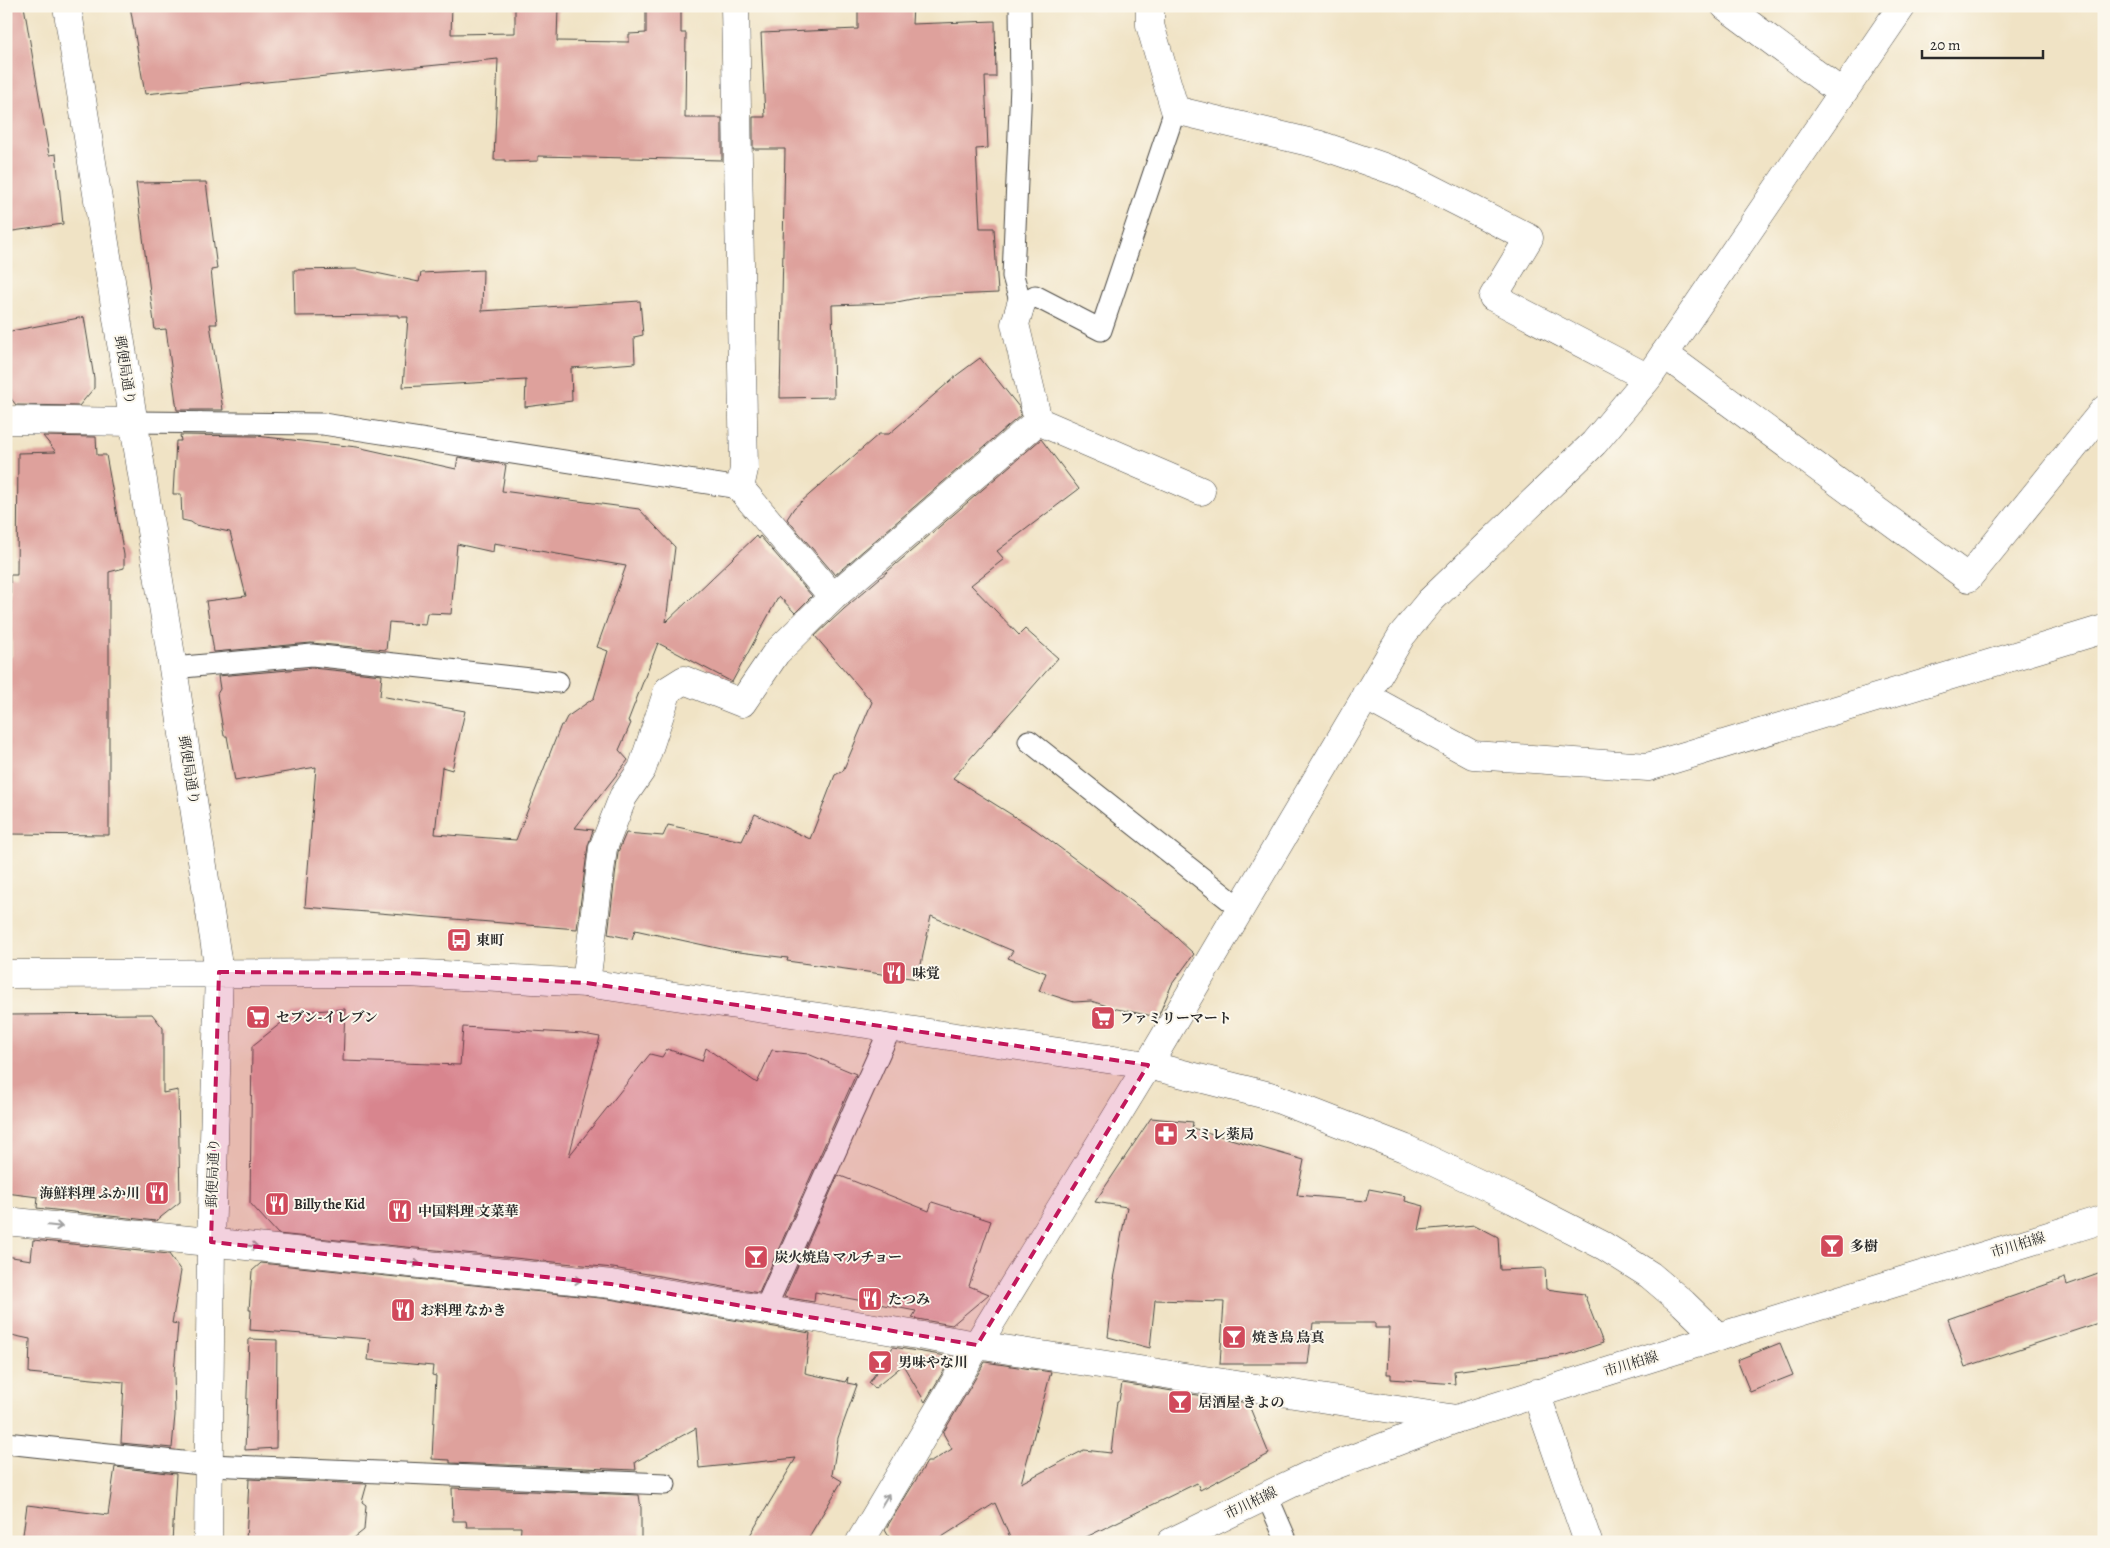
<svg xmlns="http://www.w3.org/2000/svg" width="2110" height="1548" viewBox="0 0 2110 1548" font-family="Alegreya,'Noto Serif JP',serif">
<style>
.building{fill:#dea19c}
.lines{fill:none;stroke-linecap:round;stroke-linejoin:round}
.lane-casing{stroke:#494742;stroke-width:23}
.street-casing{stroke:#494742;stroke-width:29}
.secondary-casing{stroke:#494742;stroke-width:29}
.primary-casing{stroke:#494742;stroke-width:29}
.lane{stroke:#fff;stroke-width:21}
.street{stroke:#fff;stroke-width:28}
.secondary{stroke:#fff;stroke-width:28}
.primary{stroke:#fff;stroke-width:28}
.oneway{stroke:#a0a0a0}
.marked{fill:#c2185b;fill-opacity:0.2;stroke:#c2185b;stroke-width:4;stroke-dasharray:10 6;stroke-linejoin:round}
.labels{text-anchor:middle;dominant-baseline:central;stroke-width:4;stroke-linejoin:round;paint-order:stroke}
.street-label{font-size:14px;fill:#2b2b2b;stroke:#fbf7ec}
.poi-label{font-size:14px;font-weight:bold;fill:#2b2b2b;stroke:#fbf7ec;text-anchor:start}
</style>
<rect width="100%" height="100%" fill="#fbf7ec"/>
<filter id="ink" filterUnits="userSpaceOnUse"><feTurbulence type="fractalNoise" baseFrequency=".02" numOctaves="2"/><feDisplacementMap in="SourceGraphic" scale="10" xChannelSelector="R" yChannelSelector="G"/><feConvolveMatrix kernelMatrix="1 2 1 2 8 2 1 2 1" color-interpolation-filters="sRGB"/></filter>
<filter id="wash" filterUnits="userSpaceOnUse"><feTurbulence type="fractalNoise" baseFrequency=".0096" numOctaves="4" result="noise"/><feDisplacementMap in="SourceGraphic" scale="20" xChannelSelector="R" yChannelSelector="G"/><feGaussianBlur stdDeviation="1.12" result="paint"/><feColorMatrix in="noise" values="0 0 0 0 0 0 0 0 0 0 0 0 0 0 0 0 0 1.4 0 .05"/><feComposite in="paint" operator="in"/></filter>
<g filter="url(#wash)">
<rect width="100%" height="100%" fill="#f0e3c5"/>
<g id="blocks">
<path class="building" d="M24,6L49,155L56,154L63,224L6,232V7Z
M130,6H452L451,34L515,33V6H558L557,41L629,42V34L646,33V6H681V33H686L685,118H722V160L538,156V161L505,162V160H494L498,59L145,94Z
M858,6H913L912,24L995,21L996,77H985L988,148L976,149L980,228H994L998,293L927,296L892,303L832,305L834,397L780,398L785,149H753V117H765L761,33L858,29Z
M206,182L217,269L211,270L217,324H210L223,410H177L166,329L155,330L136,183Z
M357,269L419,282L421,273L483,270L482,311L640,301L643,335L634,337L635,363L571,368L572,401L525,407L526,380L403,387L408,317H398V315L295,316L294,270Z
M84,317L94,378V388L79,406L16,405L9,396L6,378V332Z
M980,358L1019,407L1021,415L835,575L787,519L794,508L879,434H889L957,375Z
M180,435L256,436L357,447L456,469L458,457L506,465L502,491L639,509L675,547L666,622L756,536L758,539L760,536L812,596L795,613L779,596L732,682L658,643L628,721L631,723L619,750L628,760L575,828L593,830L588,846L577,929L305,907L316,767L235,781L227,736H224L217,694L220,689L218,676L312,668L382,675L380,696L465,711L452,770L442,767L435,834L516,840L561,725H563L567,717L594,698L608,651L597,647L626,566L494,543L493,552L457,544L451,614L427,613L425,625L389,622L386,650L311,643L214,652L206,601L246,596L230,532L195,525L191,522L182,520L181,494H173L176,441H181Z
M43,436L96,437L97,455H106L124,555V568L109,572V835L10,834L11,825L6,824V656H12L10,575H17L18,453L56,452Z
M1041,439L1079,489L997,551L1004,559L971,585L1019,635L1025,629L1058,658L953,778L1036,830L1161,923L1194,954L1172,984L1158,1017L1117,1009L1091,1001L1074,1002L1039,991L1046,973L1008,958L1013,951L931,916L918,979L787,961L788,958L731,951L635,930L632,939L608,934L618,852L626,833L663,836L668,825L742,841L755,814L810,839L835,775L843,771L872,702L815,636L844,609Z
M345,1009L343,1061L460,1065L463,1027L583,1034L600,1037L569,1156L650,1054L662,1057L667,1049L702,1061L706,1048L757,1083L772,1050L808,1054L856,1074L759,1293L613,1268L278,1234L250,1203L252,1046L295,1012Z
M152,1014L163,1028V1093L178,1090L180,1202L156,1221L37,1208L38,1197L6,1193V1015Z
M1151,1118L1193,1122L1192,1128L1304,1160L1297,1195L1366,1201L1369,1189L1406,1196L1405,1201L1424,1206L1419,1230L1475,1225L1498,1237L1500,1270L1545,1268L1546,1289L1584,1294L1603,1343L1567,1355L1454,1371L1455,1384L1391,1379V1374H1387L1389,1328H1375V1323H1313L1308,1364H1220L1224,1302L1155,1300L1150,1348L1108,1337L1115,1279H1113L1127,1207L1095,1202Z
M838,1175L929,1211L932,1202L991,1221L969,1286L989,1294L952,1325L912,1318L916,1311L815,1292L814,1302L784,1297Z
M33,1240L169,1254L181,1271L172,1323L178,1324L174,1373L175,1415L172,1448L121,1443L124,1382L29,1373L30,1339L6,1334V1256L31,1260Z
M261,1263L609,1299L810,1333L805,1373L845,1382L848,1377L847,1383L857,1385L838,1438L832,1475L842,1481L806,1542H746L796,1458L699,1468L696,1428L635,1462L636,1470L450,1463V1460L432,1459L436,1376L432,1375L433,1366L368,1360L370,1339L250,1330L251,1310H249L252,1271Z
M2104,1272V1321L1965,1367L1948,1319L2065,1278L2067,1285Z
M249,1339L277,1340L276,1448L245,1450Z
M1780,1343L1793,1375L1750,1392L1737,1360Z
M893,1347L952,1357L925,1402L903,1365L875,1388L869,1383Z
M985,1362L1051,1372L1021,1483L1084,1450L1111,1453L1117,1401H1119L1122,1383L1248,1403L1269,1454L1200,1490L1197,1483L1076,1542H1012L995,1503L934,1542H892L885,1530L927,1462H931L952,1449L943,1433Z
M115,1467L176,1474L172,1542H22L27,1505L108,1515Z
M249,1479L367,1484L362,1502L366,1505L364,1530L349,1542H246Z
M452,1488L639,1495L641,1508V1542H520L521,1527H467L466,1521H453Z"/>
</g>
</g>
<g filter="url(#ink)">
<use href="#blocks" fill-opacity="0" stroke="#494742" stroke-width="1"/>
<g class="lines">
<defs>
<path id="lane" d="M1020,6L1021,85L1013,276L1021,304L1035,296L1101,330L1175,110
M133,422L323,424L740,488
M173,668L312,655L558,682
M1029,741L1241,909
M765,1309L891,1027
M6,1443L210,1465L665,1484
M1267,1496L1287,1542"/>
<path id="street" d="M735,6L744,469L740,488L833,597
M1150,6V25L1175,110L1317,144L1401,173L1529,238L1493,297L1648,378
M1725,6L1842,93
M1021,304L1015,324L1038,421L1201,491
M1664,354L1968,578L2104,410
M6,420L133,422
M1365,696L1473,755L1648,767L2104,629
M586,983L603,848L623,797L642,769L668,690L684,680L742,703L776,653L833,597L1038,421
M6,1221L611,1284L977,1345L1456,1419
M1536,1393L1588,1542
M860,1542L977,1345L1148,1065L1402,635L1430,601L1594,443L1648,378L1902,6"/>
<path id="secondary" d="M67,6L173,668L219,972L211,1242L208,1542
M6,974L407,973L586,983L1148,1065L1270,1096L1404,1148L1514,1200L1604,1246L1650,1275L1683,1303L1718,1337"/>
<path id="primary" d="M1171,1542L1307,1476L1456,1419L1718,1337L2104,1219"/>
</defs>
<use href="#lane" class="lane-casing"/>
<use href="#street" class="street-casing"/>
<use href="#secondary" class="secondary-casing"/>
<use href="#primary" class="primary-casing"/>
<use href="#lane" class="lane"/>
<use href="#street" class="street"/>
<use href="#secondary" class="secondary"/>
<use href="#primary" class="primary"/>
</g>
<defs><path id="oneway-shaft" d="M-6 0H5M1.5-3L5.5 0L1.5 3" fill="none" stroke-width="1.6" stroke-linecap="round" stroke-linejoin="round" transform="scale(1.25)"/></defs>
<g class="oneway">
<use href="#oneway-shaft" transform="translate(55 1226) rotate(6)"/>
<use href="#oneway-shaft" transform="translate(251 1246) rotate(6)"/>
<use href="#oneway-shaft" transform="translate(413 1263) rotate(6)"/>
<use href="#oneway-shaft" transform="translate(574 1280) rotate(6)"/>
<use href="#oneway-shaft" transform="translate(885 1500) rotate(-59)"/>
</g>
</g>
<path class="marked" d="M219,972L407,973L586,983L1148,1065L977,1345L611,1284L211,1242Z"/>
<defs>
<symbol id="bus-square" viewBox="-11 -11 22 22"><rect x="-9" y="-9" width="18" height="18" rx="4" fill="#d1495b" stroke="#fbf7ec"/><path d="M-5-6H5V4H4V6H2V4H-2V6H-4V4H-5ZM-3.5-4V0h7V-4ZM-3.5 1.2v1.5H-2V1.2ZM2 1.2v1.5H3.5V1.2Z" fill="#fff"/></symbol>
<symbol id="restaurant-square" viewBox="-11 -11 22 22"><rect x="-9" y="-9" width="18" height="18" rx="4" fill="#d1495b" stroke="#fbf7ec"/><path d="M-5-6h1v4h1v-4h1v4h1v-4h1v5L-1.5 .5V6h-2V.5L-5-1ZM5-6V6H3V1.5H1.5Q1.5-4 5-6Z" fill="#fff"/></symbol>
<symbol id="supermarket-square" viewBox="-11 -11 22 22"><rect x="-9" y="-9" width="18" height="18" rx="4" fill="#d1495b" stroke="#fbf7ec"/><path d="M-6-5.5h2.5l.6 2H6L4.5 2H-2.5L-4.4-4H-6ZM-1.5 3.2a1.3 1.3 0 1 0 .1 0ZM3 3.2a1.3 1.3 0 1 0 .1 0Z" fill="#fff"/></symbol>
<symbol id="pharmacy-square" viewBox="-11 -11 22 22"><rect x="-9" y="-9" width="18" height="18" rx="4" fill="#d1495b" stroke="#fbf7ec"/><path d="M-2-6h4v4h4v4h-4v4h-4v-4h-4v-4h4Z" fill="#fff"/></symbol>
<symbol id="bar-square" viewBox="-11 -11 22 22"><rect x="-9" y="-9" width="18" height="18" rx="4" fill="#d1495b" stroke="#fbf7ec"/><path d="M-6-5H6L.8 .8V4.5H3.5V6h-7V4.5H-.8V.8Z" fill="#fff"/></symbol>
</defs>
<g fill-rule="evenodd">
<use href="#bus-square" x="445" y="926" width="28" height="28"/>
<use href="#restaurant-square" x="880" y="959" width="28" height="28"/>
<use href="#supermarket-square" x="244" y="1003" width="28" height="28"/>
<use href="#supermarket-square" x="1089" y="1004" width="28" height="28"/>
<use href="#pharmacy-square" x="1152" y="1120" width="28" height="28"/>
<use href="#restaurant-square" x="143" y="1179" width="28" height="28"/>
<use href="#restaurant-square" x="263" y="1190" width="28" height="28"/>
<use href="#restaurant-square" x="386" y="1197" width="28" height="28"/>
<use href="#bar-square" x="1818" y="1232" width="28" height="28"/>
<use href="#bar-square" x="742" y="1243" width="28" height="28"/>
<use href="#restaurant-square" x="856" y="1285" width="28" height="28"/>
<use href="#restaurant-square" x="389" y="1296" width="28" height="28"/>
<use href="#bar-square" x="1220" y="1323" width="28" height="28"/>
<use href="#bar-square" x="866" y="1348" width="28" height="28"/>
<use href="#bar-square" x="1166" y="1388" width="28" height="28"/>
</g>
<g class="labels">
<g class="street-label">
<text transform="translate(125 370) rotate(81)">郵便局通り</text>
<text transform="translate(189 770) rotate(81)">郵便局通り</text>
<text transform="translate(213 1173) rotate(-88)">郵便局通り</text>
<text transform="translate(2018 1245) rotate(-17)">市川柏線</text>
<text transform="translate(1631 1364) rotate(-17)">市川柏線</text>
<text transform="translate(1251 1503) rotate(-26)">市川柏線</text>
</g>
<g class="poi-label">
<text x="476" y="940">東町</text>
<text x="912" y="973">味覚</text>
<text x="276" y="1017">セブン-イレブン</text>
<text x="1120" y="1018">ファミリーマート</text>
<text x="1184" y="1134">スミレ薬局</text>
<text x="140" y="1193" text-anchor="end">海鮮料理 ふか川</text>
<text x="294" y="1204">Billy the Kid</text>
<text x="418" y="1211">中国料理 文菜華</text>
<text x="1850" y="1246">多樹</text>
<text x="774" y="1257">炭火焼鳥 マルチョー</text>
<text x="888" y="1299">たつみ</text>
<text x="420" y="1310">お料理 なかき</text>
<text x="1252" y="1337">焼き鳥 鳥真</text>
<text x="898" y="1362">男味やな川</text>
<text x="1198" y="1402">居酒屋 きよの</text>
</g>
</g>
<rect width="2110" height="1548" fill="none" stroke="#fbf7ec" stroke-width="25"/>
<path d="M1922 50v8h121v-8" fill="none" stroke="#2b2b2b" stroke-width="2.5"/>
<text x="1930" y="50" font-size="15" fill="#2b2b2b" stroke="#fbf7ec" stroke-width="4" paint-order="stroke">20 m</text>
</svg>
